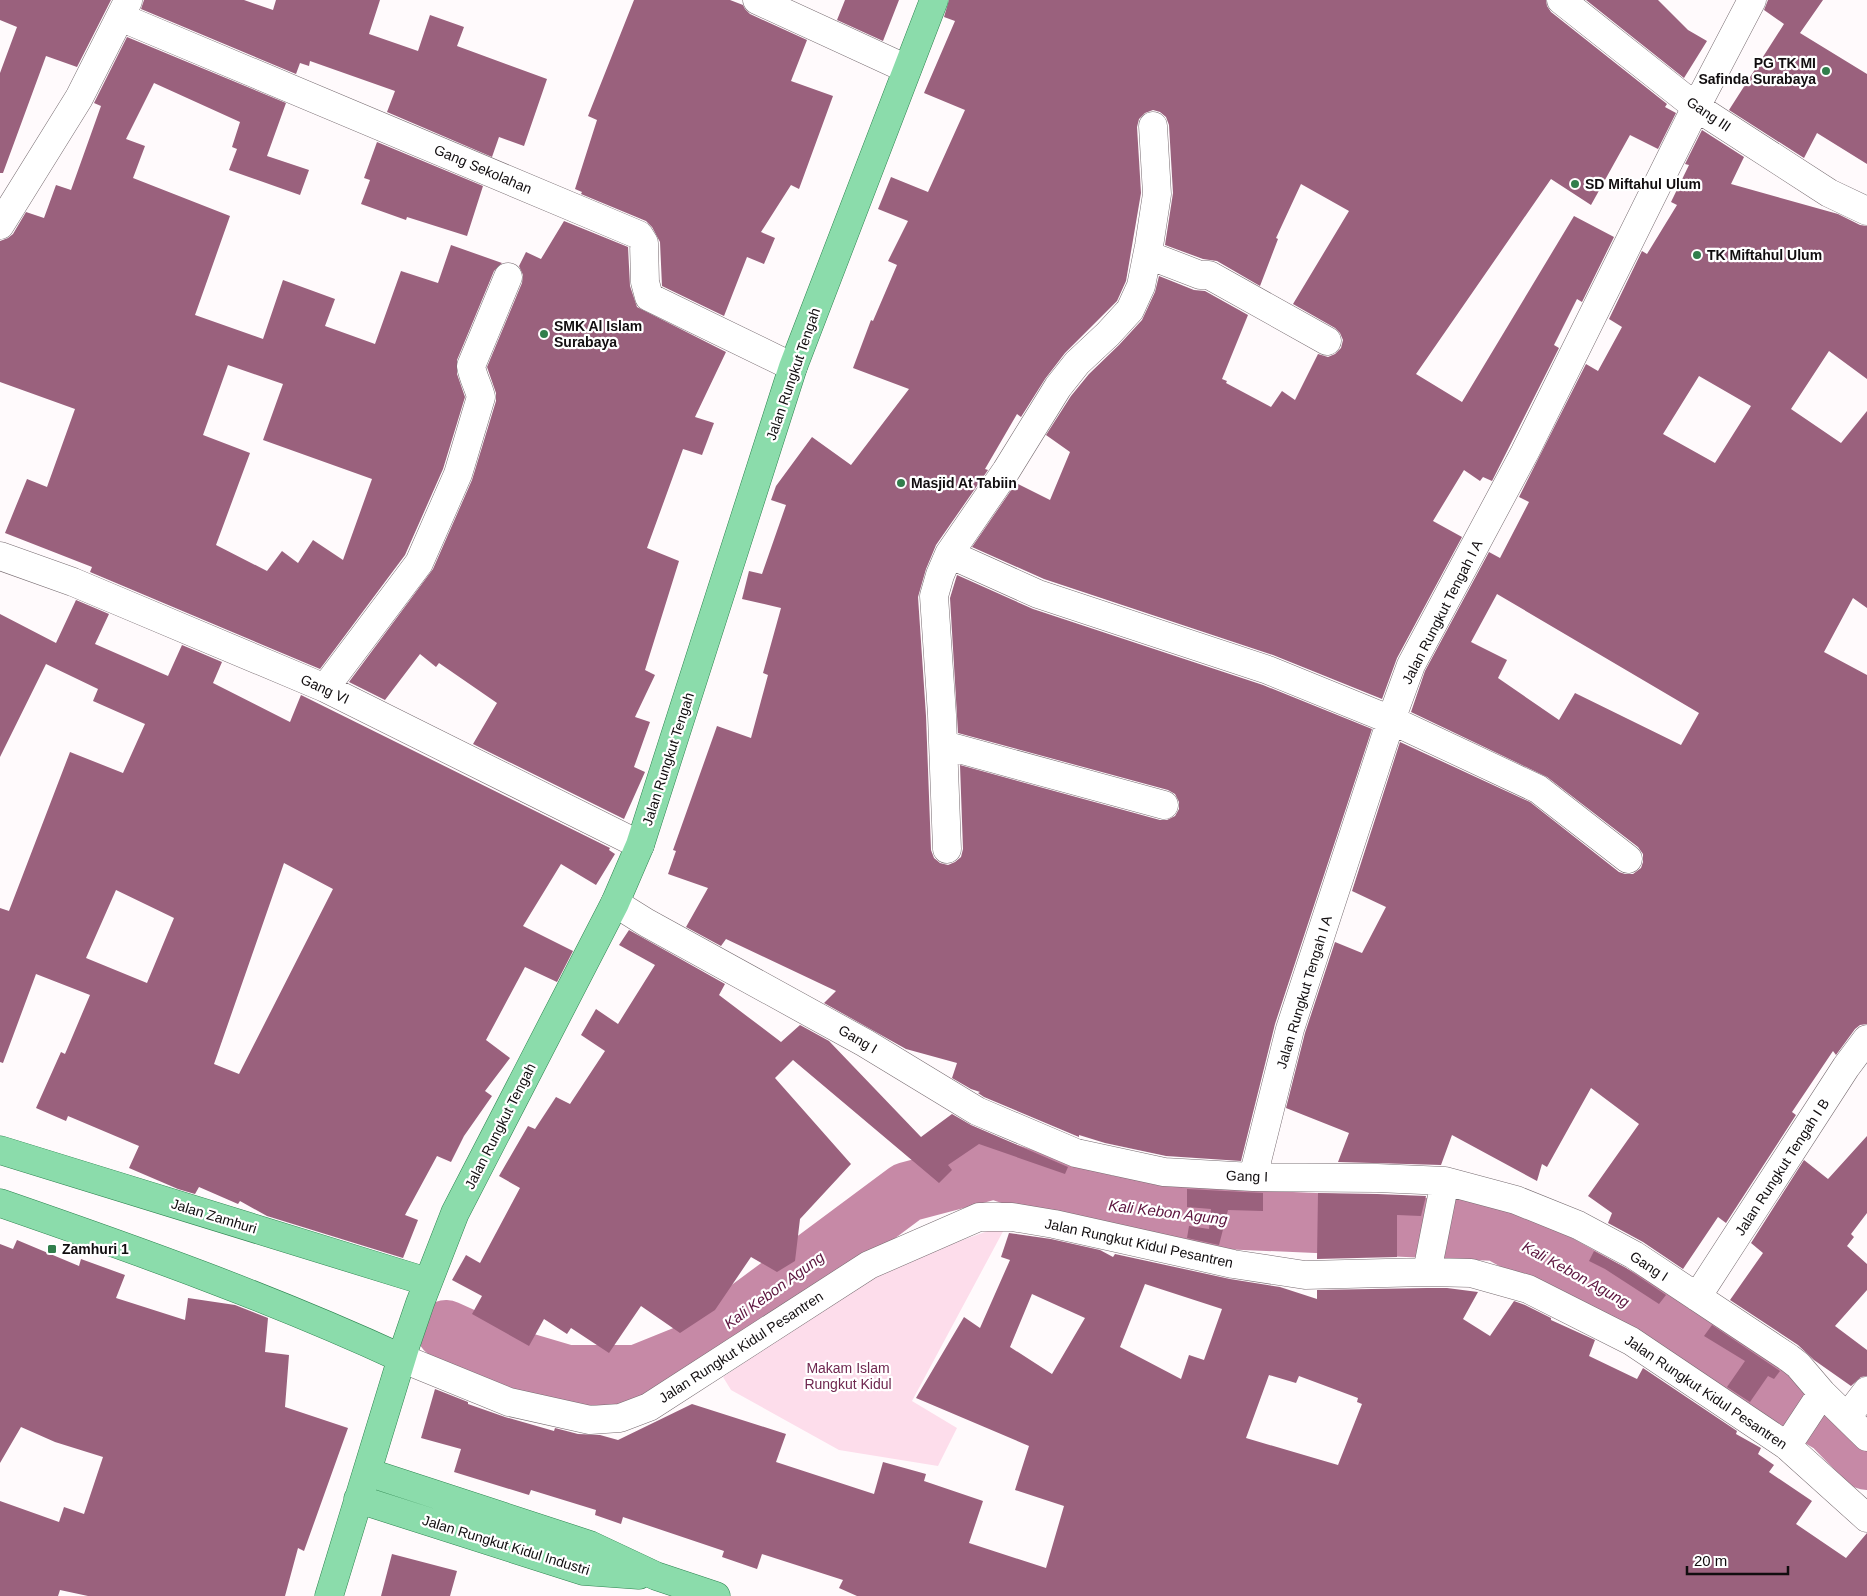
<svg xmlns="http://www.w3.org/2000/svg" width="1867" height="1596" viewBox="0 0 1867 1596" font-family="Helvetica,sans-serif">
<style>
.green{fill:#fdddeb}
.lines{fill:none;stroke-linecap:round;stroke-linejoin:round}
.river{stroke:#c689a6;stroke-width:60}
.building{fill:#9a617d;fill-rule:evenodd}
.minor-casing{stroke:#776c71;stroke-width:29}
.major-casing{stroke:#2e8450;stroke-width:29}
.minor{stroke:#fff;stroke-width:28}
.major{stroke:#8bdcab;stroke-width:28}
.poi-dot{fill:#317e4c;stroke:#fff;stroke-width:2}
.labels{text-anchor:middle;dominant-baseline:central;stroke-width:4.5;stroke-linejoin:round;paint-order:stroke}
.poi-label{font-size:14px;font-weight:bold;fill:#110d0f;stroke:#fff;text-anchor:start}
.street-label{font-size:14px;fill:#110d0f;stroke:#fff}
.park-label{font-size:14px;fill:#6f274f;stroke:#fff}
.water-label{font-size:15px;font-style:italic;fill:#5b133d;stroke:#fff}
</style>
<rect width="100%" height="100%" fill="#fffafc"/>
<path class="green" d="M1007,1224L912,1401L957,1428L938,1466L839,1450L731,1390L723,1377L880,1270Z"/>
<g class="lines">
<path class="river" d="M446,1330L506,1357L567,1375H637L689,1354L907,1192L994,1169L1106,1205L1222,1219L1498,1231L1699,1343L1833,1425L1867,1460"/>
</g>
<path class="building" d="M0,0H111L77,67L46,56L3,173H0V73L17,27L0,20Z
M144,0H244L273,10L276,0H380L369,34L418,51L430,15L464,27L457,46L547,79L524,146L499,137L492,157L387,112L395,91L310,61L309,66L300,63L296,74L141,9Z
M634,0H730L743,5L745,9L750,14L807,40L791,81L833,96L799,189L791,185L761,232L775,238L764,264L747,257L724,316L662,286L660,242L652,227L646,221L581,194L582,192L575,189L597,120L588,116Z
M845,0H899L883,41L837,20Z
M949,0H1546L1547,6L1551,12L1667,104L1665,107L1676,113L1658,149L1630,135L1591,205L1551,179L1416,374L1462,402L1574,216L1614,237L1582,302L1577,299L1554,345L1559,348L1492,481L1483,477L1480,481L1464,470L1433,521L1462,537L1397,658L1382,699L1273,655L1044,579L972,547L1016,483L1050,500L1070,452L1046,435L1071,396L1089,374L1119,345L1142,320L1155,292L1159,276L1194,290L1205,291L1248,315L1222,379L1227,381L1226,383L1271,407L1282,391L1295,400L1318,354L1328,357L1335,354L1341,348L1343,340L1340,333L1335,328L1293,304L1349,211L1301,184L1276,238L1278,239L1260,286L1217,261L1203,259L1165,245L1173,193L1169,125L1166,117L1160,112L1153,110L1145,113L1139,119L1137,127L1141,193L1126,281L1117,301L1065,353L1045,379L1021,417L1017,414L985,469L988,470L936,545L926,569L918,597L926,716L931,850L934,858L940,863L948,865L955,862L961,857L963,849L960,765L1160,820H1167L1175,816L1179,809V802L1175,794L1168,790L958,733L950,598L957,575L1033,609L1263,685L1372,729L1275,1024L1241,1161L1166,1156L1105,1143L1079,1135V1137L984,1097L978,1093L980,1092L971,1089L952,1078L957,1063L906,1049L824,1003L836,991L726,939L721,946L686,927L708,888L668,874L676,851L673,850L717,726L751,738L768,675L763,673L781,608L742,599L749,571L762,574L786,505L771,500L776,486L812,437L851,465L909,389L853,368L871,320L873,321L897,265L888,261L908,221L878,209L891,177L928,192L965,110L924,93L955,21L944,17Z
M1586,0H1658L1688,30L1707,41L1684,78Z
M1768,0H1823L1800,33L1867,74V164L1817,133L1804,158L1729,110L1784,24L1764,10Z
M127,37L286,103L267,156L309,170L300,195L229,170L237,149L232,147L240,122L154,83L126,139L145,146L133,178L230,216L195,315L263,339L283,280L335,299L325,326L375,344L401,271L438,283L451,245L502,263L494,271L457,360V374L465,397L443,469L405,555L320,669L90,572L92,567L5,533L27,479L47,487L75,409L0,382V241L8,238L13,234L26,212L44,218L56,185L71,190L101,106L94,103ZM228,365L283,384L263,440L372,479L343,560L313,540L298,563L282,551L267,571L216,545L250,453L203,435Z
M1702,130L1744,157L1731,184L1838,214L1860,225L1867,226V379L1829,351L1791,409L1841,443L1867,411V608L1853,598L1824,652L1867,675V1024L1860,1025L1855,1029L1836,1055L1833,1051L1792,1112L1796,1115L1726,1223L1718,1217L1683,1269L1643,1242L1608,1223L1612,1213L1588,1196L1639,1124L1591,1088L1547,1167L1542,1164L1537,1181L1452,1135L1441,1165L1338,1162L1349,1133L1286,1108L1305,1033L1335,942L1362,953L1386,907L1352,891L1400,742L1530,802L1619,872L1625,874H1633L1641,868L1643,862V854L1638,847L1547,777L1411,712L1425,671L1489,552L1500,558L1529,502L1519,497L1586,364L1598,371L1622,327L1609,319L1642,251L1647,254L1677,205L1671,202L1689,165L1685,164ZM1699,376L1751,406L1715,463L1663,434ZM1497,594L1699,713L1681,745L1575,693L1559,720L1498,678L1507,660L1471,642Z
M377,142L483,186L467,236L407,217L406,220L361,204L370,180L364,178Z
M564,221L628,247L630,286L637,307L726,352L695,417L714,423L702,455L683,449L647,548L679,561L645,670L655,675L635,717L650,722L634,767L645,772L624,819L473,744L497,703L439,663L436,667L420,654L385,700L349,682L433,569L472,480L496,401V393L487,367L522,283L523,275L519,266L526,252L541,259Z
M76,600L109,614L95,644L168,676L182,645L222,662L213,683L290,722L301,695L610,848L609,850L615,854L596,885L561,864L523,926L573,951L557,982L525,967L486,1040L510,1058L485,1091L492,1096L464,1136L451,1162L437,1156L405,1215L418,1220L403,1258L267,1216L240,1201L238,1204L199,1187L195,1194L178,1189L129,1168L139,1146L68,1116L66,1121L36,1108L61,1052L65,1054L90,995L36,974L3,1063L0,1062V908L9,911L70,752L123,773L145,724L93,701L98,689L46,664L0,757V614L56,643ZM284,863L333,889L239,1074L214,1064ZM116,890L174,918L147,983L86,958Z
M629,930L725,984L719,995L781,1042L800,1025L829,1041L921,1137L952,1114L971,1125L1068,1167L1065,1174L979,1144L948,1165L952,1170L939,1183L793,1060L775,1078L851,1164L800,1219L795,1261L777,1272L751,1257L715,1310L680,1333L641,1306L609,1353L571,1328L567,1334L544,1319L529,1346L472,1314L482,1296L452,1280L466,1255L480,1263L520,1188L499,1176L528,1126L535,1129L556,1097L570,1104L605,1051L581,1035L596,1009L618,1024L655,965L619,945Z
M1867,1136V1213L1851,1234L1854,1237L1847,1246L1867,1264V1290L1835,1326L1867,1350V1376L1861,1377L1851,1386L1814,1360L1798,1345L1730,1300L1763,1253L1751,1243L1804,1160L1828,1179Z
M1187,1189L1263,1193V1211L1228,1210L1219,1245L1187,1238L1189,1226L1209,1229L1211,1209L1187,1207Z
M1318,1193L1377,1194L1426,1196L1421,1216L1397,1215V1257L1317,1259Z
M1009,1233L1051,1239L1100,1250L1113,1257L1115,1254L1230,1279L1280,1287L1317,1299V1290L1427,1288H1447L1478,1292L1463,1319L1490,1336L1514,1301L1525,1305L1551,1318V1320L1595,1340L1589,1356L1637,1379L1643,1368L1737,1431L1736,1434L1761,1448L1758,1454L1774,1465L1769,1472L1812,1501L1796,1524L1846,1558L1867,1533V1596H857L839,1588L843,1580L762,1554L757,1569L722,1557L724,1551L623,1517L621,1524L595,1515L596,1510L531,1490L529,1495L454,1472L461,1449L421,1438L435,1389L468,1402V1404L505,1417L554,1431L555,1428L578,1434L600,1435L618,1440L692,1404L786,1434L776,1462L874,1494L883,1462L926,1474L924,1481L983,1501L969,1543L1046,1568L1064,1506L1015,1490L1029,1446L916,1398L964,1317L980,1328L1010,1260L1001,1257ZM1145,1284L1222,1309L1204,1360L1189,1355L1181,1379L1120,1347ZM1032,1294L1085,1318L1052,1374L1010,1347ZM1269,1375L1296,1383L1299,1376L1358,1398L1357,1402L1362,1404L1338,1465L1246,1438Z
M17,1240L79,1266L81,1259L125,1275L116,1298L185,1320L188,1298L235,1305L268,1318L265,1352L289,1355L285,1407L348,1428L304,1551L298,1548L285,1596H88L60,1590L58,1596H0V1501L59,1522L64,1507L84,1514L103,1457L55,1442L21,1427L0,1463V1244L13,1249Z
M1594,1251L1626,1268L1666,1295L1659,1304L1605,1269L1589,1261Z
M1712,1325L1780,1371L1774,1379L1768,1376L1750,1402L1727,1387L1745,1361L1704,1336Z
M392,1554L457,1571L450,1596H381Z"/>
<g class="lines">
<defs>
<path id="minor" d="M757,0L907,69
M1561,0L1696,107L1829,193L1867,211
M120,17L639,235L644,243L645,282L649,297L793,367
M0,225L79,98L128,1
M1148,255L1200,275H1209L1327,341
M949,554L1038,594L1268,670L1391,720L1538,789L1628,859
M0,556L73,582L325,688L640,845
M325,688L419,563L458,474L481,397C478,385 473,378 471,366L508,277
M944,745L1164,805
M947,849L942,715L934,596L940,575L949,554L1006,471L1058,387L1077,363L1108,334L1130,310L1141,286L1149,246L1157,194L1153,126
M615,903L647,923L865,1043L977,1111L1076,1153L1164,1172L1253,1177L1377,1178L1445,1181L1516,1200L1578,1225L1634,1255L1789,1358L1798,1365L1822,1393L1867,1437
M1253,1177L1290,1029L1391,720L1411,665L1525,452L1696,107L1752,0
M1427,1272L1445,1181
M1697,1297L1846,1067L1867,1039
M401,1358L509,1402L590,1420L620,1418L649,1407L869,1265L979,1217H1012L1054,1224L1233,1264L1305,1275L1427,1272L1471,1273L1528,1289L1631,1341L1787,1446L1867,1518
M1847,1417L1867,1391
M1787,1446L1822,1393"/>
<path id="major" d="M0,1150L428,1282
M0,1203C136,1250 271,1298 401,1358
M367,1472L590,1545L656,1576L716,1596
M358,1499L583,1571L639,1575
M329,1596L406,1344L420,1303L455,1213L615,903L640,845L793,367L934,0"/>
</defs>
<use href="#minor" class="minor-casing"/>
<use href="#major" class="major-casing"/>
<use href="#minor" class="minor"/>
<use href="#major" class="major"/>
</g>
<g class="poi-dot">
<circle cx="1826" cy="71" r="5"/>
<circle cx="1575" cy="184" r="5"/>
<circle cx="1697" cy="255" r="5"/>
<circle cx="544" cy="334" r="5"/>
<circle cx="901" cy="483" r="5"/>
<rect x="47" y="1244" width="10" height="10" rx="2.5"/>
</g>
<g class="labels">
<g class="poi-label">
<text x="1816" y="63" text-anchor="end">PG TK MI<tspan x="1816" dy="16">Safinda Surabaya</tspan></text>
<text x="1585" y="184">SD Miftahul Ulum</text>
<text x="1707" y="255">TK Miftahul Ulum</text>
<text x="554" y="326">SMK Al Islam<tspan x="554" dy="16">Surabaya</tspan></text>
<text x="911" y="483">Masjid At Tabiin</text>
<text x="62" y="1249">Zamhuri 1</text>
</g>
<g class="street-label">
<text transform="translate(1709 114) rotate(34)">Gang III</text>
<text transform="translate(483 169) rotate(23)">Gang Sekolahan</text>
<text transform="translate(793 374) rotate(-71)">Jalan Rungkut Tengah</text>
<text transform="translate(1442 612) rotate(-63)">Jalan Rungkut Tengah I A</text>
<text transform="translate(325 689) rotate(25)">Gang VI</text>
<text transform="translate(668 759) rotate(-72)">Jalan Rungkut Tengah</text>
<text transform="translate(1304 992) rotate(-73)">Jalan Rungkut Tengah I A</text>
<text transform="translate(858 1039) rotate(30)">Gang I</text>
<text transform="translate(500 1126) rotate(-63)">Jalan Rungkut Tengah</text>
<text transform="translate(1782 1167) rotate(-57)">Jalan Rungkut Tengah I B</text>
<text transform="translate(1247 1176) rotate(2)">Gang I</text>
<text transform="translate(214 1216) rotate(17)">Jalan Zamhuri</text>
<text transform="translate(1139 1243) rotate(12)">Jalan Rungkut Kidul Pesantren</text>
<text transform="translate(1649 1266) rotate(33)">Gang I</text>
<text transform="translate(741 1347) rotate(-33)">Jalan Rungkut Kidul Pesantren</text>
<text transform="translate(1706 1392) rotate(34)">Jalan Rungkut Kidul Pesantren</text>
<text transform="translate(506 1545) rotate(17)">Jalan Rungkut Kidul Industri</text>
</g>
<g class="park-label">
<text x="848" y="1368">Makam Islam<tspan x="848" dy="16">Rungkut Kidul</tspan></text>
</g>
<g class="water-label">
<text transform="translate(1168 1212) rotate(7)">Kali Kebon Agung</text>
<text transform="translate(1576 1274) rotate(29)">Kali Kebon Agung</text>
<text transform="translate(774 1290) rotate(-36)">Kali Kebon Agung</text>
</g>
</g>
<path d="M1687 1566v8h101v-8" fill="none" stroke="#110d0f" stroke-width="2.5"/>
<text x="1694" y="1566" font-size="15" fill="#110d0f" stroke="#ffffff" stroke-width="4" paint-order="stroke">20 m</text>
</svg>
